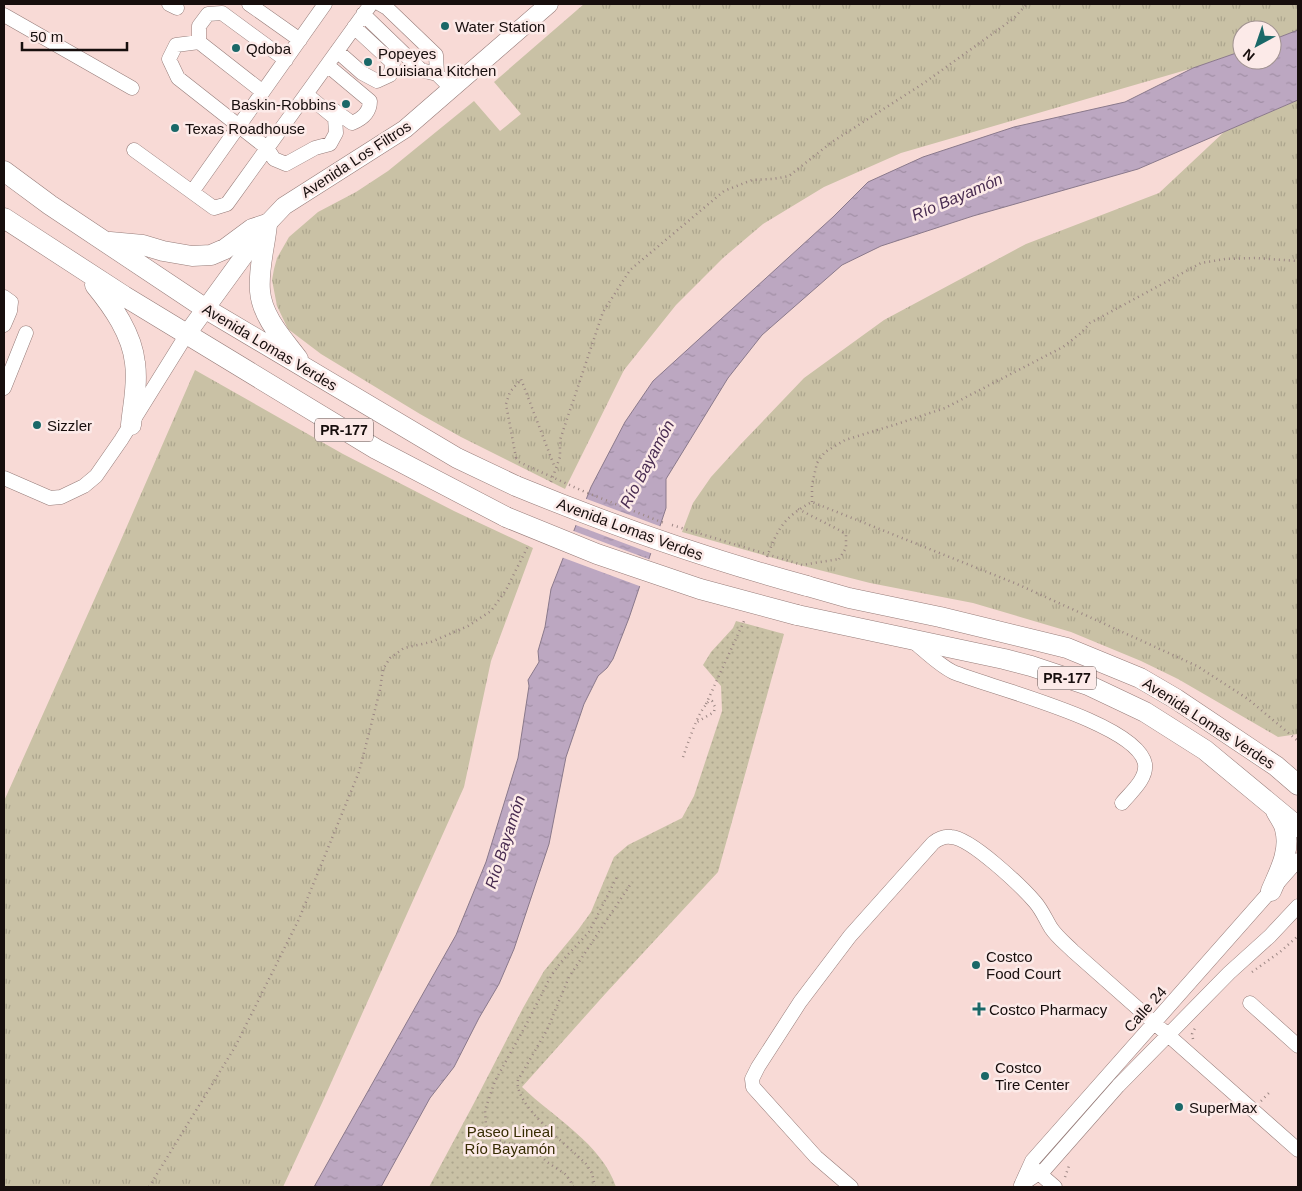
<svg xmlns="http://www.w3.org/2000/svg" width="1302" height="1191" viewBox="0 0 1302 1191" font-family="Helvetica,sans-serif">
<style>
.grass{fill:url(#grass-tufts)}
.park{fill:url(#park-dots)}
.water{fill:url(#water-ripples);stroke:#8a798b}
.pier{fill:#f8dad6}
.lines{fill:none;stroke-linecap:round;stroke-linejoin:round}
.minor-casing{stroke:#967c79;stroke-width:15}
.major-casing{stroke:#967c79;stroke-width:19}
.highway-casing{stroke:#967c79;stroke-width:21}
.path{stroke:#9b8683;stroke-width:2.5;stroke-dasharray:1 4;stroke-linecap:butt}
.minor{stroke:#fff;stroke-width:14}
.major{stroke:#fff;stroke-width:18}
.highway{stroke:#fff;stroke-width:20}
.highway-bridge-casing{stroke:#967c79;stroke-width:21;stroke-linecap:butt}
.path-bridge{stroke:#9b8683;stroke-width:2.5;stroke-dasharray:1 4;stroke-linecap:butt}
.highway-bridge{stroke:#fff;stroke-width:20}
.poi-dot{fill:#1a6868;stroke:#fceae8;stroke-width:2}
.labels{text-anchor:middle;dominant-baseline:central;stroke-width:5;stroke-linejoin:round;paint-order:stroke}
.shield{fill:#fceae8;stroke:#5c504f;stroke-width:1}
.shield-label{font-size:14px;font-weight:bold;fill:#170e0d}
.poi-label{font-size:15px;fill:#170e0d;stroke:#fceae8;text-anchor:start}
.street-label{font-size:15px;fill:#170e0d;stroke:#fceae8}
.park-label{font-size:15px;fill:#372d03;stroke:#fceae8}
.water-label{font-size:16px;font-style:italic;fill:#482b50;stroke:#fceae8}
</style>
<defs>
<pattern id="grass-tufts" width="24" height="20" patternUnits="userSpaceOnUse" patternTransform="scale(1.25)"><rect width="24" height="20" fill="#c9c1a5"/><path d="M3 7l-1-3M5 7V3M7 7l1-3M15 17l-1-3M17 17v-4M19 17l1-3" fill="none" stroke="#aca58d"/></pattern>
<pattern id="park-dots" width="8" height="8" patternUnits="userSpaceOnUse" patternTransform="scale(1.25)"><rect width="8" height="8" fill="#c9c1a5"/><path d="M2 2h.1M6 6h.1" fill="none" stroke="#aca58d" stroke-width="1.8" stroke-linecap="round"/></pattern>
<pattern id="water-ripples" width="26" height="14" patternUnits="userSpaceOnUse" patternTransform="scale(1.25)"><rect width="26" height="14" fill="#bca7c1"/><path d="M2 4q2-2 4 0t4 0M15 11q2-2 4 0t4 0" fill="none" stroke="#a18fa5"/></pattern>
</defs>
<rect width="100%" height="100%" fill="#f8dad6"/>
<path class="grass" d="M584,4H1298V30L1272,40V30H1242V51L1193,68L901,153L824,187L763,224L723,258L676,305L624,370L565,489L461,437L420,414L321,354L288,329L277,306L272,280L274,269L277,258L289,237L318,212L356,192L388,171L474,101L500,131L521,114L494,82Z
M1298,100V734L1278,737L1178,679L1141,661L1071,632L973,603L870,583L784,561L682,532L693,503L711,477L740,445L804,378L884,320L1026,244L1159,193L1224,132Z
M195,370L343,454L454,511L533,548L491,661L464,787L322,1103L283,1187H4V801L117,549Z"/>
<path class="park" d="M736,621L784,634L718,872L606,993L522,1087C553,1117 602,1144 616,1187H429L473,1105L523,1008L544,971L578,930L591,912L614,857L628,845L682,818L694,796L722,711L721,686L703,665L711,652L733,628Z"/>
<path class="water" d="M1298,30V100L1138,169L973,216L881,246L842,265L762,335L728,378L666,479V508L629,618L613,659L607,668L598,676L584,704L566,757L549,844L514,949L499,984L479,1018L454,1067L430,1098L381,1187H314L456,935L486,862L518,758L529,686L528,680L539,662L538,651L545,627L551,589L591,487L625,422L653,381L833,217L868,182L923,157L1014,127L1125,102L1193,68L1242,51V60H1272V40Z"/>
<path class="pier" d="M584,498L662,527L653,554L573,524Z
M571,530L651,560L642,587L561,557Z"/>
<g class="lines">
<defs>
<path id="minor" d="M169,4L177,8
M249,4L300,40
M380,4L387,8L436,55L437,74
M363,14L421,70L437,74L451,88
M4,15L132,88
M199,42L176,45L169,59L178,78L267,148L274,159L286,164L315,148L330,144L336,133L335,118L306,94
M337,51L362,73L377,81L390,75L393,63L354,27
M327,65L370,101C370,113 362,119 352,123L331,108
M263,92L199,42V26L208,14L222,13L286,60
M134,150L214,208L227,204L371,4
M192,192L325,4
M4,297L11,302L10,311L4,325
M4,388L26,333
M4,478L50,498L61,497L84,486L96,476L121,440L187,334
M914,642C926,652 939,665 953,672C989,687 1138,723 1145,764C1147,779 1131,792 1122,803
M1250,1003L1298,1046
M1033,1168L1055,1187
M1022,1183L1032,1161L1298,860
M1021,1185L1045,1169L1118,1086L1229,973L1270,936L1298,906
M851,1187L816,1157L753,1087L752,1079L758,1067L800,1002L850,936L933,843C938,839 944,836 951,837C971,838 1021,886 1035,902C1042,910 1046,920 1051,928C1057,937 1066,944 1073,951L1298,1150"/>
<path id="major" d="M187,334L267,224L284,206L405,129L549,4"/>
<path id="highway" d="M4,171L50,205L206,309L457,458L516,486
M4,218L124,296L376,449L506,517
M110,242L143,245L163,251L192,256L211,255L225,249L252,229L267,224C265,246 258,269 260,291C262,317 283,339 298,359
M95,285C113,307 132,334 135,363C138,384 133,404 131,425
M807,586L849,598L940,617L1067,648L1140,678L1176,699L1276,766L1298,785
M797,615L1004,659L1031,666L1088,685L1145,712L1205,750L1298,827
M1271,891C1279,872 1291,851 1285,829C1284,823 1279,817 1276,811"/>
</defs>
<use href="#minor" class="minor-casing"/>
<use href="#major" class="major-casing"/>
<use href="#highway" class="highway-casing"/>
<path class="path" d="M516,458L506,404L510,392L521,379L555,468
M551,482L560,457V440L603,312L630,270L724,191L752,180L773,179L789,176L832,142L924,83L1013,19L1027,4
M812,502V485L817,463L825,452L845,440L897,424L945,408L1063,347L1081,333L1090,323L1201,263L1225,259L1255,258L1298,261
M798,509L841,531L846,535V548L839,559
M767,557C778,528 784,517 812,502L1017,584L1197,666L1248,699L1298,741
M706,704L745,619
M683,757C689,741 697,713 709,701H712L715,707L714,712L697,722
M1252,972L1280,952L1298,936
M1193,1039L1192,1034L1195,1028
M1261,1101L1270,1092
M1065,1177L1070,1163
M149,1187L235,1047L299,919L359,772L380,690L383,669L390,658L404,648L431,642L468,626L491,611L506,590L529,544
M573,1187L570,1180L565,1174L547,1162L534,1149L526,1146L502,1142L494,1137L486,1126L485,1110L495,1081L527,1023L551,976L561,962L589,932L618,875
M595,1187L592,1173L586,1164C569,1146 513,1105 518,1080L547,1030L569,977L632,882"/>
<use href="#minor" class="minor"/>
<use href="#major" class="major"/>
<use href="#highway" class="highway"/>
<defs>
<path id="highway-bridge" d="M516,486C611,525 707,559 807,586
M506,517L597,554L700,589L797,615"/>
</defs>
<use href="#highway-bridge" class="highway-bridge-casing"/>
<path class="path-bridge" d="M516,458L519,462L585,492L664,523
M672,525L802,565L839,559"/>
<use href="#highway-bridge" class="highway-bridge"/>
</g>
<g class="poi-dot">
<circle cx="445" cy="26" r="5"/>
<circle cx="236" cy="48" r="5"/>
<circle cx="368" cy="62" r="5"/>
<circle cx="346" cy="104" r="5"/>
<circle cx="175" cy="128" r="5"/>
<circle cx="37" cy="425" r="5"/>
<circle cx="976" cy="965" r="5"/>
<path d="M976.5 1001.5h5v5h5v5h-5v5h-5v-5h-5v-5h5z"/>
<circle cx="985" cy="1076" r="5"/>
<circle cx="1179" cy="1107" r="5"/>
</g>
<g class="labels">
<g class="shield">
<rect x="315" y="418.5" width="58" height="23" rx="4"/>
<rect x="1038" y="666.5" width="58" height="23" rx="4"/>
</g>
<g class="shield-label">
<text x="344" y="430">PR-177</text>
<text x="1067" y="678">PR-177</text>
</g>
<g class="poi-label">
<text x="455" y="26">Water Station</text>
<text x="246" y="48">Qdoba</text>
<text x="378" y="53">Popeyes<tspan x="378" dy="17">Louisiana Kitchen</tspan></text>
<text x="336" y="104" text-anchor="end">Baskin-Robbins</text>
<text x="185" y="128">Texas Roadhouse</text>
<text x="47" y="425">Sizzler</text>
<text x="986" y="956">Costco<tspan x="986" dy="17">Food Court</tspan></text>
<text x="989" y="1009">Costco Pharmacy</text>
<text x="995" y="1067">Costco<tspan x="995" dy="17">Tire Center</tspan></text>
<text x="1189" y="1107">SuperMax</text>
</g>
<g class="street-label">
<text transform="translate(356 159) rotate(-33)">Avenida Los Filtros</text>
<text transform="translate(270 347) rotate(31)">Avenida Lomas Verdes</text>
<text transform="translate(630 529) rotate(20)">Avenida Lomas Verdes</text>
<text transform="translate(1209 723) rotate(33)">Avenida Lomas Verdes</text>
<text transform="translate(1145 1009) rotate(-48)">Calle 24</text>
</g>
<g class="park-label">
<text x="510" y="1131">Paseo Lineal<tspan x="510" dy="17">Río Bayamón</tspan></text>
</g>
<g class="water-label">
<text transform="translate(957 197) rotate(-23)">Río Bayamón</text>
<text transform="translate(647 464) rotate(-62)">Río Bayamón</text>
<text transform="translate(505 842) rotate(-72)">Río Bayamón</text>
</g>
</g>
<rect width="1302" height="1191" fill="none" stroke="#170e0d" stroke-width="10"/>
<g transform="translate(1257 45) rotate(220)"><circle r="24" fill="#fceae8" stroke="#a09290"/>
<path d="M0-4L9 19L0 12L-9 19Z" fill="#1a6868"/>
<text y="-8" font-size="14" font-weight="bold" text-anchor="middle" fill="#170e0d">N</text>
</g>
<path d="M22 42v8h105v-8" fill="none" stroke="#170e0d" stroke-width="2.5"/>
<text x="30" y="42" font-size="15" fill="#170e0d" stroke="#fceae8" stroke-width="4" paint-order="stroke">50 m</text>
</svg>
